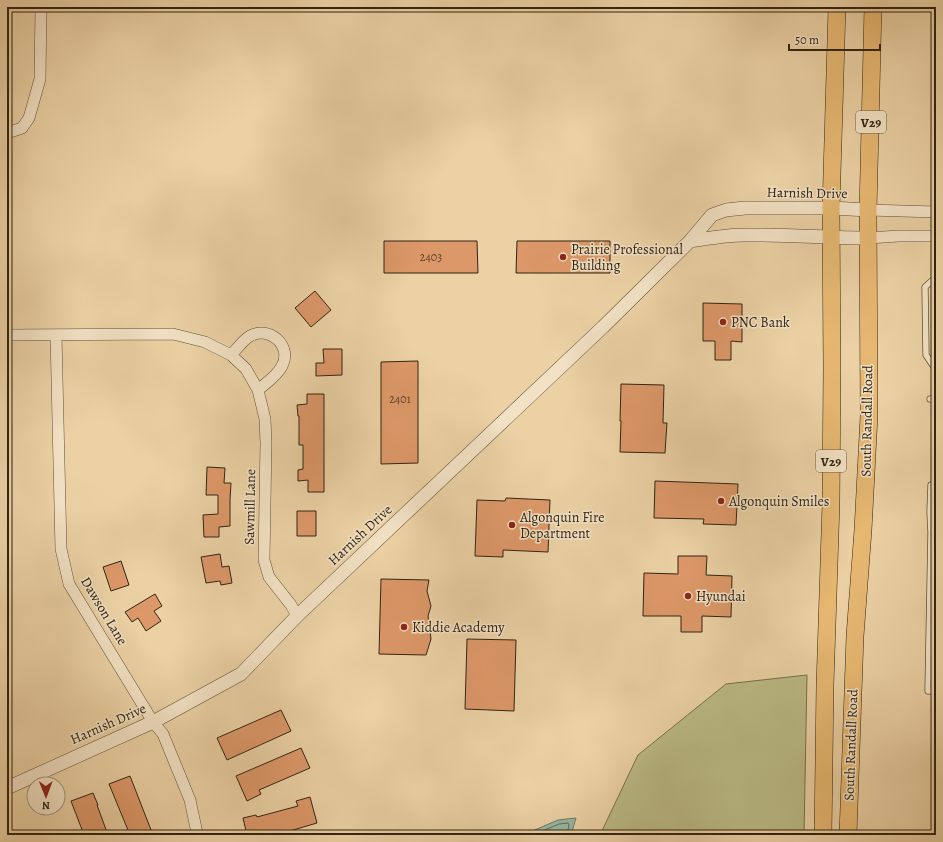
<svg xmlns="http://www.w3.org/2000/svg" width="943" height="842" viewBox="0 0 943 842" font-family="Alegreya,serif">
<style>
.green{fill:#baba84;stroke:#766f4c}
.water{fill:#98b7a5;stroke:#6f7c6b}
.lines{fill:none;stroke-linecap:round;stroke-linejoin:round}
.shore{stroke:#646e5c;stroke-width:1}
.building{fill:#dd9869;stroke:#312414}
.service-casing{stroke:#604f38;stroke-width:7}
.minor-casing{stroke:#604f38;stroke-width:12}
.tertiary-casing{stroke:#604f38;stroke-width:14}
.primary-casing{stroke:#312414;stroke-width:18}
.service{stroke:#f2e1c4;stroke-width:5.5}
.minor{stroke:#f2e1c4;stroke-width:11}
.tertiary{stroke:#f2e1c4;stroke-width:13}
.primary{stroke:#e6b872;stroke-width:17}
.poi-dot{fill:#8f2418;stroke:#f2e1c4;stroke-width:1.5}
.labels{text-anchor:middle;dominant-baseline:central;stroke-width:3;stroke-linejoin:round;paint-order:stroke}
.number-label{font-size:12px;fill:#5c4129}
.shield{fill:#f2e1c4;stroke:#6b5d49;stroke-width:1}
.shield-label{font-size:13px;font-weight:bold;fill:#312414}
.street-label{font-size:14px;fill:#312414;stroke:#f2e1c4}
.poi-label{font-size:14px;fill:#312414;stroke:#f2e1c4;text-anchor:start}
</style>
<rect width="100%" height="100%" fill="#ebd1a4"/>
<filter id="stains"><feTurbulence type="fractalNoise" baseFrequency=".005" numOctaves="4"/><feColorMatrix values="0 0 0 0 .2 0 0 0 0 .09 0 0 0 0 .02 0 0 0 .5 -.17"/></filter>
<radialGradient id="worn" r=".72"><stop offset=".6" stop-color="#630" stop-opacity="0"/><stop offset="1" stop-color="#630" stop-opacity=".3"/></radialGradient>
<path class="green" d="M807,675L804,835H600L638,755L726,684Z"/>
<path class="water" d="M576,818L571,835H523L558,820Z"/>
<g class="lines">
<path class="shore" d="M533,835L559,824L568,823L569,825L567,835"/>
</g>
<path class="building" d="M384,241H477L478,273H384Z
M517,241H610V273H516Z
M315,291L331,310L311,327L295,308Z
M703,303L742,304V342L731,341V360H715V341H703Z
M323,349H342V375L316,376V363H324Z
M418,361V463L381,464V362Z
M621,384L664,385L663,423H667L665,453L620,452L621,421H620Z
M307,394H324V492H308V480L298,481V470L303,469V445H299V416H298L297,405L307,404Z
M207,467L225,468L224,483H231L230,500V526L219,527V537H204L203,515L218,514V495H206Z
M655,481L738,484L736,525L703,524L704,519L654,518Z
M506,498L550,500L548,552L503,550V557L475,556L477,500L505,501Z
M297,511H316V536H297Z
M220,554L222,567L229,566L232,583L221,585L220,581L206,583L201,557Z
M678,556H707L706,575L732,576L731,617L702,616V632H681V616H643L644,573L678,574Z
M121,561L129,585L111,591L103,567Z
M381,579L429,580L427,591L431,606L428,616L431,639L426,655L379,654Z
M155,594L162,606L154,611L161,621L146,631L138,618L132,622L125,612Z
M467,639L516,640L514,711L465,709Z
M281,710L291,731L227,760L217,738Z
M301,748L310,768L259,790L261,794L247,801L236,776Z
M130,776L153,835H130L109,784Z
M93,793L98,805H97L108,835H84L71,801Z
M310,797L317,823L276,835H247L243,818L256,815L257,817L298,806L296,801Z"/>
<g class="lines">
<defs>
<path id="service" d="M936,277L925,287L926,355L936,370
M930,399H936
M931,533L930,512L931,485
M936,533H931L928,691H936"/>
<path id="minor" d="M7,133L22,128L29,118L40,79L41,7
M868,210L936,212
M869,238L898,236H936
M7,335L173,334L205,342L231,355L246,369L258,390L265,419L266,443L264,560L269,577L291,605L297,616
M56,335L61,549L69,584L153,722L163,734L190,800L197,833L196,835
M231,355C237,349 243,340 250,336C269,325 293,346 282,366C277,376 266,383 258,390"/>
<path id="tertiary" d="M690,241C709,238 727,235 745,235C786,234 828,238 869,238
M7,788L153,722L241,674L297,616L603,327L690,241L712,215L726,210L745,208H831L868,210"/>
<path id="primary" d="M823,835L825,685L831,503L832,368L831,208L837,7
M848,835L855,636L863,530L869,416L868,210L873,7"/>
</defs>
<use href="#service" class="service-casing"/>
<use href="#minor" class="minor-casing"/>
<use href="#tertiary" class="tertiary-casing"/>
<use href="#primary" class="primary-casing"/>
<use href="#service" class="service"/>
<use href="#minor" class="minor"/>
<use href="#tertiary" class="tertiary"/>
<use href="#primary" class="primary"/>
</g>
<g class="poi-dot">
<circle cx="563" cy="257" r="4"/>
<circle cx="723" cy="322" r="4"/>
<circle cx="721" cy="501" r="4"/>
<circle cx="512" cy="525" r="4"/>
<circle cx="688" cy="596" r="4"/>
<circle cx="404" cy="627" r="4"/>
</g>
<g class="labels">
<g class="number-label">
<text x="431" y="257">2403</text>
<text x="400" y="399">2401</text>
</g>
<g class="shield">
<rect x="856" y="111" width="30" height="22" rx="3"/>
<rect x="816" y="450" width="30" height="22" rx="3"/>
</g>
<g class="shield-label">
<text x="871" y="122">V29</text>
<text x="831" y="461">V29</text>
</g>
<g class="street-label">
<text transform="translate(807 193) rotate(1)">Harnish Drive</text>
<text transform="translate(867 421) rotate(-89)">South Randall Road</text>
<text transform="translate(250 507) rotate(-89)">Sawmill Lane</text>
<text transform="translate(360 535) rotate(-43)">Harnish Drive</text>
<text transform="translate(104 611) rotate(59)">Dawson Lane</text>
<text transform="translate(108 724) rotate(-24)">Harnish Drive</text>
<text transform="translate(851 745) rotate(-88)">South Randall Road</text>
</g>
<g class="poi-label">
<text x="571" y="249">Prairie Professional<tspan x="571" dy="16">Building</tspan></text>
<text x="731" y="322">PNC Bank</text>
<text x="729" y="501">Algonquin Smiles</text>
<text x="520" y="517">Algonquin Fire<tspan x="520" dy="16">Department</tspan></text>
<text x="696" y="596">Hyundai</text>
<text x="412" y="627">Kiddie Academy</text>
</g>
</g>
<rect width="943" height="842" fill="none" stroke="#ebd1a4" stroke-width="24"/>
<rect x="8" y="8" width="927" height="826" fill="none" stroke="#312414" stroke-width="2"/>
<rect x="12" y="12" width="919" height="818" fill="none" stroke="#312414"/>
<g transform="translate(46 796) rotate(179)"><circle r="19" fill="#f2e1c4" stroke="#a5957e"/>
<path d="M0-3L7 15L0 10L-7 15Z" fill="#8f2418"/>
<text y="-6" font-size="11" font-weight="bold" text-anchor="middle" fill="#312414">N</text>
</g>
<path d="M789 44v6h91v-6" fill="none" stroke="#312414" stroke-width="2"/>
<text x="795" y="44" font-size="12" fill="#312414" stroke="#f2e1c4" stroke-width="3" paint-order="stroke">50 m</text>
<rect width="100%" height="100%" filter="url(#stains)"/>
<rect width="100%" height="100%" fill="url(#worn)"/>
</svg>
